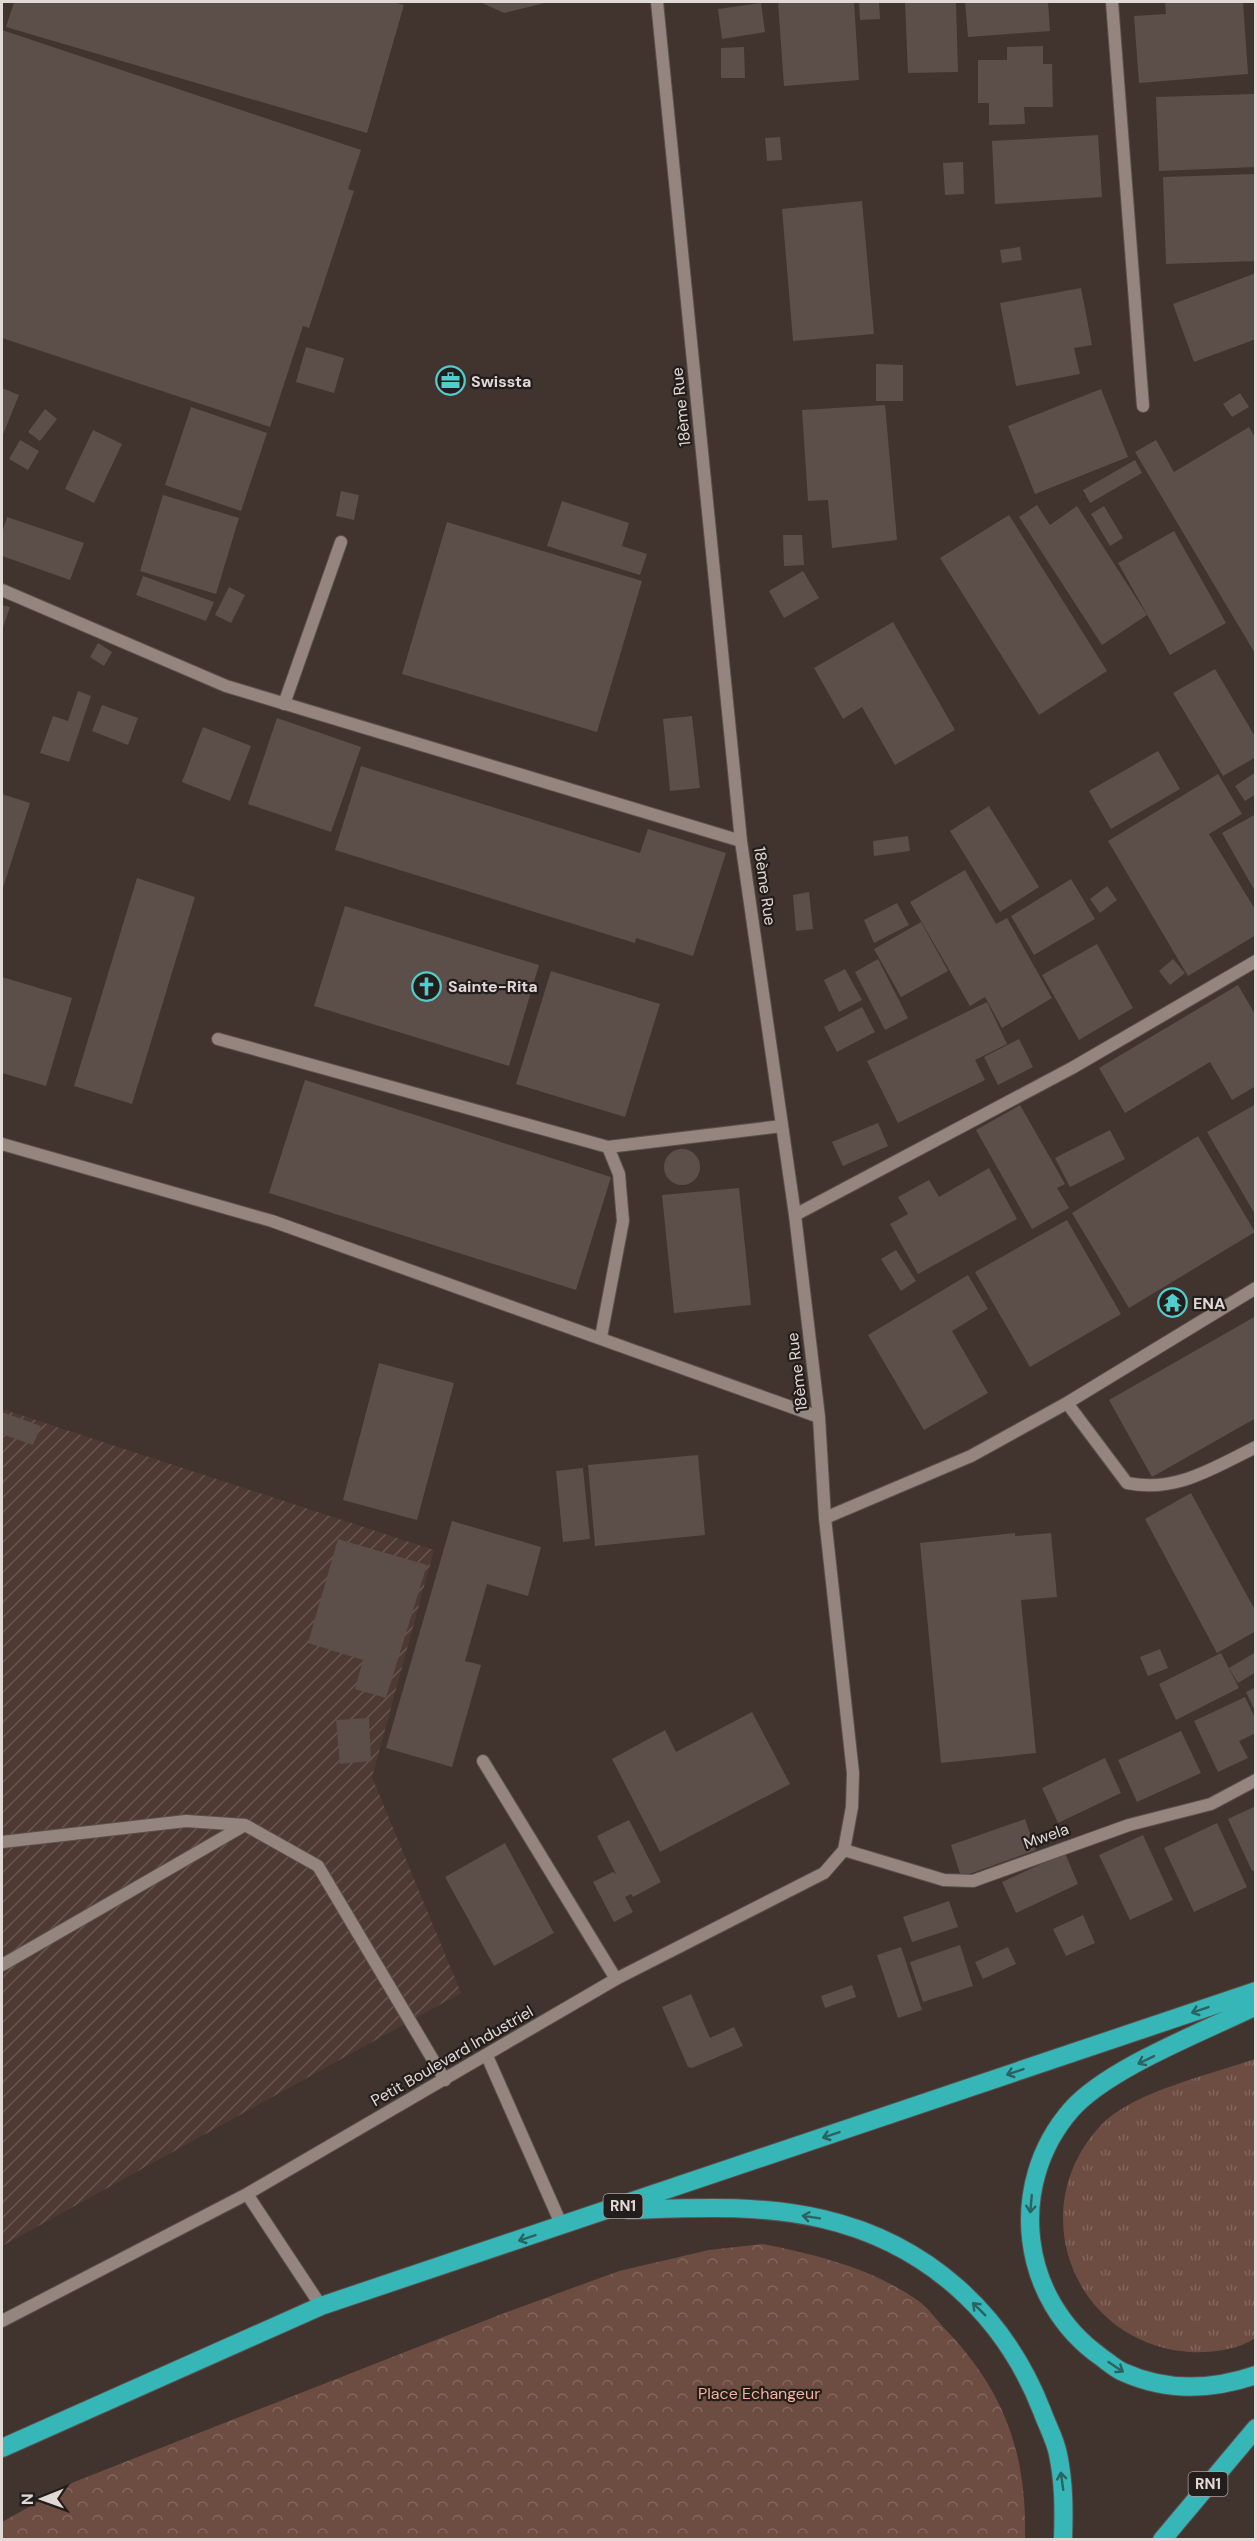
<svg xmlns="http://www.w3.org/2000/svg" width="1257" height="2541" viewBox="0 0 1257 2541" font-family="'DM Sans',sans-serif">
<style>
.industrial{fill:url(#industrial-furrows)}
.grass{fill:url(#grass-tufts)}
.forest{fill:url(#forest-crowns)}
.building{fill:#5c4e49}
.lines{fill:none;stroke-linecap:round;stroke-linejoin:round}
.lane-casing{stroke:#5b514c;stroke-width:14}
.street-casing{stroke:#5b514c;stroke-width:14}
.highway-casing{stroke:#5b514c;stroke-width:20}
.lane{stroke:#94857f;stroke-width:12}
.street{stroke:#94857f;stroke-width:12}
.highway{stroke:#36b6b7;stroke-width:18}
.oneway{stroke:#2c6261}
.labels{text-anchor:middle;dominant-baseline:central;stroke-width:4.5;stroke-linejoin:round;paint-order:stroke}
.shield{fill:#231d1b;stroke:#a8a19e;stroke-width:1.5}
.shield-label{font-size:15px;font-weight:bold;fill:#e1d9d6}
.poi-label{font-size:16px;font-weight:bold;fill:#e1d9d6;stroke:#231d1b;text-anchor:start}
.street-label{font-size:16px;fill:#e1d9d6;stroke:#231d1b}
.park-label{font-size:16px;fill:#f5b298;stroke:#231d1b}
</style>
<defs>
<pattern id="industrial-furrows" width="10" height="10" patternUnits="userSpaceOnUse" patternTransform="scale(1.5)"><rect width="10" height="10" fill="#4e3a33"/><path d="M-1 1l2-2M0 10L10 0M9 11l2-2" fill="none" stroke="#675650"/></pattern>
<pattern id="grass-tufts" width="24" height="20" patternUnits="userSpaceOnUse" patternTransform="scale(1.5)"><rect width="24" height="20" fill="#6d4d41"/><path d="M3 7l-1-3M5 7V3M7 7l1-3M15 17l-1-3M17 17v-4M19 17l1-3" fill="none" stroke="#82665c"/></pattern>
<pattern id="forest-crowns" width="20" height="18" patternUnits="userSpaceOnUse" patternTransform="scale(1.5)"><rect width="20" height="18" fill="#6d4d41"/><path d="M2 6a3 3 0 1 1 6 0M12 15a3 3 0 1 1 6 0" fill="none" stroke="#82665c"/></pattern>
</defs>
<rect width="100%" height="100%" fill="#41342f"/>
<path class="industrial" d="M2,1409L434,1550L372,1777L461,1993L2,2246Z"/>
<path class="grass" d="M1255,2059V2338C1238,2350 1211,2353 1190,2352C1074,2344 1021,2209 1102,2124C1133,2092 1212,2074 1255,2059Z"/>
<path class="forest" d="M763,2244C818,2255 874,2269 920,2302C930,2310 939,2323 948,2332C1006,2394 1027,2456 1025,2539H2V2522L74,2482L507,2312L619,2271L709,2250Z"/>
<path class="building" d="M14,2H393L404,5L367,133L6,27Z
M480,2H549L504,13Z
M778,2H854L859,80L784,86Z
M859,2H879L880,19L860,20Z
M905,2H956L958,72L908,73Z
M965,2H1048L1050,31L968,37Z
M1165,2H1243L1248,74L1139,83L1134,16L1166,14Z
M761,3L765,32L722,39L718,9Z
M2,30L361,150L348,189L354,191L309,328L303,326L270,427L2,338Z
M1043,46V64H1052L1053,107H1024L1025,124L989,125V103H978V60H1007V47Z
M744,47L745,78H721V48Z
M1255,94L1256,167L1159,171L1156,97Z
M1098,135L1102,197L995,204L992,141Z
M780,137L782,160L767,161L765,138Z
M963,162L964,194L945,195L943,163Z
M1256,174V261L1166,264L1163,177Z
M862,201L874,334L793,341L782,209Z
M1020,247L1022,260L1002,263L1000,250Z
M1256,273V339L1194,362L1173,304Z
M1081,288L1092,345L1074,348L1080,374L1016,386L1000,303Z
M306,347L344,358L334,393L296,382Z
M876,364L903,365V401H876Z
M2,388L19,395L2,437Z
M1101,389L1128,457L1035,494L1008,426Z
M1240,393L1249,407L1232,417L1223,404Z
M885,405L897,540L832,548L828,500L808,501L802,410Z
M191,407L267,433L241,511L165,485Z
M45,409L57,419L40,441L28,432Z
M1249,427L1256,439V655L1135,452L1156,440L1174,472Z
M93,430L122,444L94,503L65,489Z
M20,440L39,451L28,470L9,459Z
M1135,460L1142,473L1090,503L1083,490Z
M341,491L359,495L354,520L336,516Z
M163,495L239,518L216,594L140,571Z
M562,501L629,523L622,546L647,554L640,575L547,546Z
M1037,505L1050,525L1077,506L1147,615L1102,645L1019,517Z
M1104,506L1123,538L1110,546L1091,514Z
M1009,515L1107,671L1039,715L940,558Z
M7,517L84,543L70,580L2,556V533Z
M447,522L642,581L597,732L402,674Z
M1174,531L1226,623L1170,655L1118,563Z
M783,535H802L804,565L784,566Z
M803,571L819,598L784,618L769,591Z
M143,576L214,602L206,621L136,595Z
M229,587L245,595L231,623L215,615Z
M2,605L10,607L2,630Z
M893,622L955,730L895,765L862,707L843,719L814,668Z
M98,643L112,652L104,666L90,657Z
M1215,669L1256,738V757L1223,776L1173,693Z
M78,691L91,696L69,762L40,753L53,716L68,721Z
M102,705L138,718L128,745L92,731Z
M692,716L700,788L670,791L663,719Z
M277,718L361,747L331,832L248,804Z
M203,727L251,746L230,801L182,782Z
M1158,751L1180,789L1111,829L1089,791Z
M361,766L640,853L648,829L726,853L693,956L636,938L635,943L335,850Z
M1256,772V794L1245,801L1235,786Z
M1218,774L1242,814L1209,834L1256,911V935L1188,976L1108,841Z
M2,794L30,803L2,891Z
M989,806L1039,887L1000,912L950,831Z
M1256,814V893L1222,833Z
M908,836L910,851L874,856L873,841Z
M965,870L996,924L1007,918L1052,998L1002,1028L985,997L970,1006L910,902Z
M137,878L195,897L132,1104L74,1086Z
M1071,879L1095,919L1034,955L1011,916Z
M1107,886L1117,900L1100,913L1090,899Z
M809,892L813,929L796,931L793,895Z
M897,903L909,925L874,943L864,920Z
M345,906L539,965L509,1066L314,1006Z
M921,922L948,971L901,997L874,949Z
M1097,944L1133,1008L1079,1040L1042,975Z
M878,959L908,1018L885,1030L855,972Z
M1173,959L1185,973L1170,985L1159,971Z
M845,969L862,1000L839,1012L824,980Z
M551,971L660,1004L625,1117L516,1084Z
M2,977L72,998L46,1086L2,1073Z
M1238,985L1256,1016V1086L1232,1100L1210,1062L1125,1113L1099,1068Z
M987,1002L1007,1044L975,1060L985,1080L898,1123L867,1061Z
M862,1007L875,1032L837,1052L824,1027Z
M1019,1039L1033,1067L998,1085L984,1057Z
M305,1080L611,1177L576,1290L269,1193Z
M1256,1104V1216L1207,1132Z
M1020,1105L1065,1184L1057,1188L1069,1208L1032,1229L976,1130Z
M878,1123L888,1146L843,1166L832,1142Z
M1110,1130L1125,1159L1070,1187L1055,1158Z
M1198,1136L1255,1232L1129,1308L1072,1213Z
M664 1167a18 18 0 1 1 36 0a18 18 0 1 1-36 0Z
M989,1168L1017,1219L918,1274L890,1224L908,1214L898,1197L929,1180L939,1197Z
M739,1188L751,1305L674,1313L662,1195Z
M1067,1220L1121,1314L1030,1367L975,1272Z
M896,1250L916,1281L901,1291L881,1259Z
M968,1275L988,1309L952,1331L988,1393L924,1430L868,1335Z
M1256,1316V1418L1152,1477L1109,1400Z
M379,1363L454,1383L417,1520L343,1500Z
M2,1412L41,1426L33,1445L2,1434Z
M698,1455L705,1535L595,1546L588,1465Z
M583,1468L590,1539L563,1542L556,1471Z
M1191,1493L1256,1612V1631L1217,1653L1145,1519Z
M452,1521L541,1547L528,1596L487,1584L465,1661L481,1665L452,1767L386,1748Z
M1015,1533V1536L1051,1533L1057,1597L1021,1600L1036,1753L941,1763L920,1543Z
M338,1539L427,1565L386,1698L355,1689L363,1660L308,1643Z
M1160,1649L1168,1668L1148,1676L1140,1657Z
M1256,1652V1672L1238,1683L1229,1668Z
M1221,1653L1239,1688L1176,1720L1159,1684Z
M1256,1687V1713L1246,1692Z
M1245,1697L1256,1720V1733L1239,1741L1248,1758L1218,1772L1194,1721Z
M752,1712L790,1784L660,1852L612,1759L665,1730L676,1752Z
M369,1718L371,1761L340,1764L336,1720Z
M1181,1731L1201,1773L1137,1802L1118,1760Z
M1105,1758L1121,1793L1058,1823L1042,1788Z
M1256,1806V1870L1252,1871L1228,1819Z
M1025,1819L1036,1850L961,1877L951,1845Z
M629,1820L661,1882L633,1897L631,1894L625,1897L633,1912L614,1922L593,1882L613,1872L616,1874L597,1836Z
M1217,1823L1247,1887L1194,1912L1164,1848Z
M1143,1835L1173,1900L1130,1920L1099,1855Z
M505,1843L554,1933L494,1966L445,1877Z
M1065,1853L1078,1884L1016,1913L1002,1882Z
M949,1901L958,1927L912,1942L903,1917Z
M1083,1915L1095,1943L1066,1956L1053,1929Z
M960,1945L973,1986L923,2002L910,1962Z
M901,1947L922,2010L898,2018L877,1955Z
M1008,1947L1016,1964L983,1979L975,1962Z
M852,1985L856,1997L825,2008L821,1996Z
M691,1994L710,2038L734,2027L743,2046L692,2068L688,2067L662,2007Z"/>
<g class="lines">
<defs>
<path id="lane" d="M284,704L341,542
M218,1039L608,1147L782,1126
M601,1337L623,1221L619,1174L608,1147
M1067,1403L1127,1483C1176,1493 1213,1468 1256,1447
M825,1518L971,1456L1067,1403L1256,1288
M483,1761L616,1979
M2,1842L186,1821L245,1825L318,1866L445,2080
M2,1965L245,1825"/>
<path id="street" d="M1112,2L1143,406
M2,590L226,686L741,841
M2,1144L272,1221L819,1417
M795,1215L1072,1068L1256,961
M844,1850L944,1880L973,1881L1129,1825L1211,1804L1256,1780
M487,2056L562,2226
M247,2194L321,2306
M2,2321L247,2194L616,1979L824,1873L844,1850L852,1807L853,1773L825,1518L819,1417L795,1215L741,841L657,2"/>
<path id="highway" d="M1256,2006C1203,2032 1108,2068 1071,2110C1006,2185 1020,2300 1101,2357C1108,2362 1116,2369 1123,2372C1167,2392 1212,2390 1256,2375
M628,2210C693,2208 759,2204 823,2219C926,2243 1004,2313 1042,2411C1047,2425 1055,2439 1058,2454C1064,2483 1064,2510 1063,2540
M2,2448L321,2306L1256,1991
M1162,2540L1256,2428"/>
</defs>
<use href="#lane" class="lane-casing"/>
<use href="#street" class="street-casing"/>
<use href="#highway" class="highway-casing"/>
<use href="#lane" class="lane"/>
<use href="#street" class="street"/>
<use href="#highway" class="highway"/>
</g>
<defs><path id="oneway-shaft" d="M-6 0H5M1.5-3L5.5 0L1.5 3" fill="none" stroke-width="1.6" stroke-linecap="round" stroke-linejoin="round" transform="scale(1.5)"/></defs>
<g class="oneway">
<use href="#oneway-shaft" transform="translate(1200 2010) rotate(161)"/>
<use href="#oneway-shaft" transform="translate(1146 2060) rotate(154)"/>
<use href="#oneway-shaft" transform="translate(1015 2072) rotate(161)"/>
<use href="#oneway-shaft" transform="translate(831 2135) rotate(161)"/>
<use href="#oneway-shaft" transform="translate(1031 2204) rotate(95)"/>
<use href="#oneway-shaft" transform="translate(811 2217) rotate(-171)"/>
<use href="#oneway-shaft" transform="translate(527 2238) rotate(161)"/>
<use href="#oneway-shaft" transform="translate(979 2309) rotate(-135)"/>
<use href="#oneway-shaft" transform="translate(1116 2367) rotate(34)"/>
<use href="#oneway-shaft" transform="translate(1062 2481) rotate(-98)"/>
</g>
<defs>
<symbol id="office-ring" viewBox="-11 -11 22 22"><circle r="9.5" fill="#231d1b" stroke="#52cdce" stroke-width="1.5"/><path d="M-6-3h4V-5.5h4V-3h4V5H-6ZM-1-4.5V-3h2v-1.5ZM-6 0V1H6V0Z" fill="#52cdce"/></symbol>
<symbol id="church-ring" viewBox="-11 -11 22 22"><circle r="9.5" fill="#231d1b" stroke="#52cdce" stroke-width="1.5"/><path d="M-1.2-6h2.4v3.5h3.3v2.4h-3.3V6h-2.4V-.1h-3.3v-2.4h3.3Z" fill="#52cdce"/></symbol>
<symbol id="temple-ring" viewBox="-11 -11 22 22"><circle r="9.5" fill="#231d1b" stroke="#52cdce" stroke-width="1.5"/><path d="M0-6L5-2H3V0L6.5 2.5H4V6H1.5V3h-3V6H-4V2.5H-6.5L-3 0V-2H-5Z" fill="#52cdce"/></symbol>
</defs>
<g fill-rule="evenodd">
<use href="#office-ring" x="434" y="364" width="33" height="33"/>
<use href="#church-ring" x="410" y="970" width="33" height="33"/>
<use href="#temple-ring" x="1156" y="1286" width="33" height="33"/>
</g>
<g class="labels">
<g class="shield">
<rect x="603.5" y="2194" width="39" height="24" rx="4.5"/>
<rect x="1188.5" y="2472" width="39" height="24" rx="4.5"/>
</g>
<g class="shield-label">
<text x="623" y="2206">RN1</text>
<text x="1208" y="2484">RN1</text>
</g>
<g class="poi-label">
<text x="471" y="381">Swissta</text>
<text x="448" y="986">Sainte-Rita</text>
<text x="1193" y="1303">ENA</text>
</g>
<g class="street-label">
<text transform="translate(681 407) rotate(-96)">18ème Rue</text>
<text transform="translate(765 886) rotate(82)">18ème Rue</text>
<text transform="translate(797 1372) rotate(-97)">18ème Rue</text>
<text transform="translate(1046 1836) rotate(-20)">Mwela</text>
<text transform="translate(452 2056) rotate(-30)">Petit Boulevard Industriel</text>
</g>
<g class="park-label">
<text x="759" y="2393">Place Echangeur</text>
</g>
</g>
<rect width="1257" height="2541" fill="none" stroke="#e1d9d6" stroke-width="6"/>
<g transform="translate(42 2499) rotate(269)" stroke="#231d1b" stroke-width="4.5" paint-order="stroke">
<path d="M0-4.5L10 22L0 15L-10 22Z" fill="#e1d9d6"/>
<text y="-9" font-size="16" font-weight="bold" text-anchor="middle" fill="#e1d9d6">N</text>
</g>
</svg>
